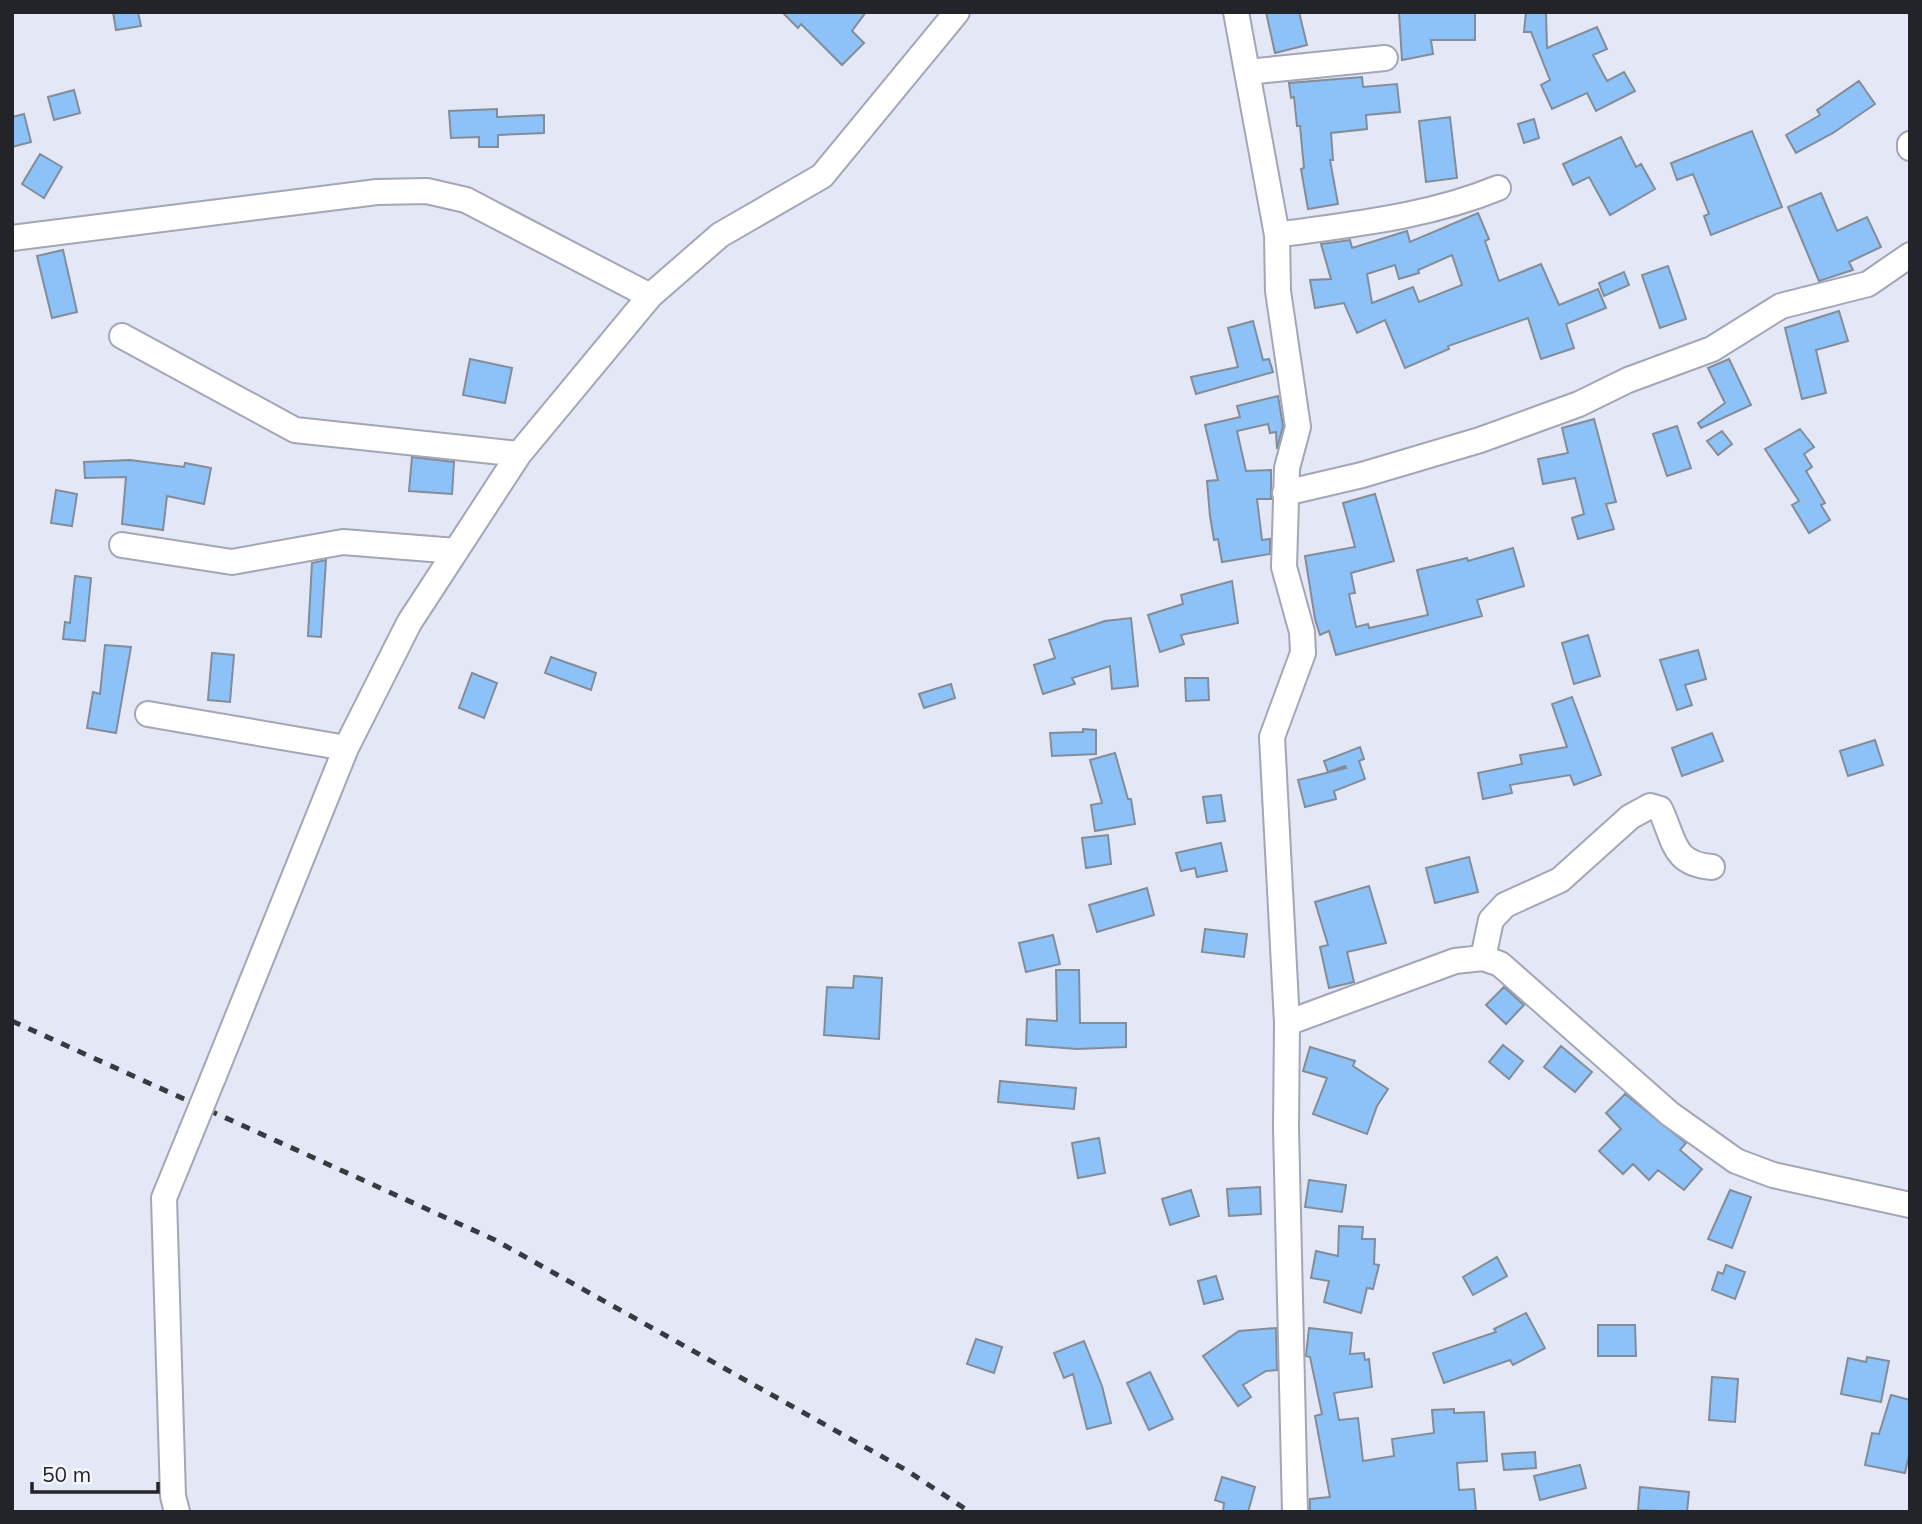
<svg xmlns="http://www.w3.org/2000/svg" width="1922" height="1524" viewBox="0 0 1922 1524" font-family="Mulish,sans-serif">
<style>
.building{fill:#8dc2f9;stroke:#838d99;stroke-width:2;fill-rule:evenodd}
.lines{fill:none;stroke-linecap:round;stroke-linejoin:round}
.minor-casing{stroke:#a3a6b5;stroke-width:28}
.minor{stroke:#fff;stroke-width:24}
.rail{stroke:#383a41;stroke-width:5;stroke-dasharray:9 9;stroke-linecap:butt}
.minor-bridge-casing{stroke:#a3a6b5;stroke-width:28;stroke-linecap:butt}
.minor-bridge{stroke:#fff;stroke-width:24}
</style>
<rect width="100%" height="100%" fill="#e3e7f6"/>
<path class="building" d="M113,12H138L141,26L116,30Z
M782,12H866L852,31L864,43L842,65L801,24L798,28Z
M1266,12H1299L1307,45L1275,53Z
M1399,12H1475V40H1431L1433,54L1402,60Z
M1526,12H1546L1547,48L1597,27L1607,49L1593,55L1607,81L1624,72L1635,91L1596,111L1587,93L1552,109L1541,85L1550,80L1531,32H1524Z
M1362,77L1363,87L1397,84L1400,112L1366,115L1367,129L1331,133L1333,160H1330L1338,204L1308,209L1301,169L1304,168L1300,126H1297L1294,97L1291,98L1289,83Z
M1859,81L1875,104L1833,133L1796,153L1786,135L1820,115L1817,110Z
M74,90L80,113L54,120L48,97Z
M497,109V117L544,115V133L498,135V147H479V137L451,138L449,111Z
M24,114L31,142L12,147V117Z
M1450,117L1457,178L1426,182L1419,121Z
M1534,119L1539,138L1524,143L1518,124Z
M1752,131L1782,207L1711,235L1704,216L1709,214L1693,174L1677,180L1671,163Z
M1621,137L1636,167L1641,164L1655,189L1610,215L1589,177L1573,185L1563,164Z
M40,154L62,167L44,198L22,184Z
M1821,193L1837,231L1867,217L1881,247L1849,262L1853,270L1819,281L1788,207Z
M1478,213L1489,239L1485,241L1499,281L1541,264L1559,305L1598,289L1606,308L1566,324L1574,348L1541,359L1528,318L1448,346L1449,349L1405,368L1385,320L1357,333L1344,303L1315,308L1310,280L1331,279L1321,244L1350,240L1352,248L1407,231L1410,242ZM1452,255L1462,285L1419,302L1413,287L1372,303L1367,274L1395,265L1399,279L1419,273L1418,270Z
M63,250L77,312L52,318L37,256Z
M1668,266L1686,319L1660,328L1642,275Z
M1624,272L1629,285L1604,296L1599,283Z
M1839,311L1848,341L1816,350L1826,393L1802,399L1785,328Z
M1253,321L1263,360L1269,359L1273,372L1196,394L1191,377L1238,367L1228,328Z
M470,359L512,368L505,403L463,395Z
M1729,359L1751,405L1701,428L1698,423L1725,403L1708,368Z
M1278,396L1283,426L1277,449L1276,432L1270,433L1268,424L1237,431L1246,471L1271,470V499H1257L1262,540L1270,539V554L1222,562L1218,539L1214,540L1210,516L1207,481L1218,480L1205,425L1240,417L1237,406Z
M1594,419L1616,502L1606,504L1614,529L1578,539L1572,518L1584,514L1575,478L1543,484L1538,459L1568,453L1562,428Z
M1677,426L1691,468L1667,476L1653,434Z
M1800,429L1814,447L1804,454L1812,467L1806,471L1825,503L1821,505L1830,520L1809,533L1792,505L1799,501L1765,449Z
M1722,431L1732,444L1718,455L1707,441Z
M412,457L454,462L452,494L409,491Z
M130,460L184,467L185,463L211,468L204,504L167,496L163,530L122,524L126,477L85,478L84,462Z
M56,490L77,494L72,526L51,523Z
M1375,494L1394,561L1351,573L1355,593L1349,594L1356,627L1368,624L1369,628L1428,615L1417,570L1467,558L1468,561L1513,548L1524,586L1477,600L1482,616L1336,655L1329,631L1320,635L1315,619L1305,556L1355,547L1343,503Z
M326,560L321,637L308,636L312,563Z
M75,576L91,578L85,641L63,639L65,622L70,623Z
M1232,581L1238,623L1181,635L1184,644L1160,652L1148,615L1183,604L1181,595Z
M1131,618L1138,686L1112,689L1110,666L1072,678L1075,684L1043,694L1034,665L1055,658L1049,640L1105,621Z
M1588,635L1600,676L1574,684L1562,643Z
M105,645L131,647L116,733L87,728L93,692L100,694Z
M1698,650L1706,679L1685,685L1692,705L1677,710L1660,660Z
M212,653L234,655L230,702L208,700Z
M551,657L596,673L591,690L545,673Z
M472,673L497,683L484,718L459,708Z
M1185,678H1208L1209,700L1186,701Z
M951,684L955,698L924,708L919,694Z
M1572,697L1601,775L1574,785L1570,775L1510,785L1512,793L1483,799L1478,773L1522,764L1520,755L1567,747L1552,704Z
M1083,729L1096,730V754L1052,756L1050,733L1083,732Z
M1712,733L1723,761L1682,776L1672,748Z
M1875,740L1883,765L1848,776L1840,751Z
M1360,747L1364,759L1359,761L1365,779L1334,791L1336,799L1305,807L1298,780L1346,768L1345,766L1328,772L1324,761Z
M1115,753L1128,799H1131L1135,824L1095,831L1091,805L1102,803L1090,760Z
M1221,795L1225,821L1207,823L1203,797Z
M1108,835L1111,864L1086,868L1082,838Z
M1221,843L1227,871L1197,877L1195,868L1181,871L1176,853Z
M1469,857L1478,892L1435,903L1426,868Z
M1369,886L1386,943L1347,952L1354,982L1329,988L1320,947L1328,945L1315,902Z
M1147,888L1154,915L1097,932L1089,905Z
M1205,929L1247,934L1244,957L1202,952Z
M1053,935L1060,964L1026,972L1019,943Z
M1056,970H1079L1080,1023H1126V1047L1077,1049L1026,1045L1027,1019L1057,1021Z
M854,976L882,978L879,1039L824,1035L827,987L853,988Z
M1504,987L1524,1005L1506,1024L1486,1005Z
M1503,1045L1523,1061L1509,1079L1489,1062Z
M1561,1046L1592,1072L1575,1092L1544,1067Z
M1310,1047L1355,1061L1353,1066L1388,1089L1377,1106L1367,1134L1313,1114L1327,1078L1303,1071Z
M1000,1081L1076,1088L1074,1109L998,1102Z
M1625,1094L1686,1143L1680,1150L1702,1169L1684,1190L1658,1170L1649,1180L1633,1164L1623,1174L1599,1151L1621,1129L1606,1113Z
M1099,1138L1105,1173L1078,1178L1072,1143Z
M1309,1180L1346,1185L1342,1212L1305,1207Z
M1260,1187L1261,1214L1229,1216L1227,1189Z
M1191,1190L1199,1216L1170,1225L1162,1199Z
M1730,1190L1751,1197L1732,1248L1708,1239Z
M1339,1226L1363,1227L1362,1239H1375L1374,1264L1379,1265L1373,1289L1367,1288L1361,1313L1324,1302L1329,1281L1311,1278L1316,1251L1338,1256Z
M1497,1257L1507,1276L1473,1295L1463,1277Z
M1726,1265L1745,1272L1735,1299L1712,1290L1718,1272L1723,1274Z
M1216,1276L1223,1299L1204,1304L1198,1281Z
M1526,1313L1545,1348L1513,1365L1510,1360L1444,1383L1433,1353L1496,1332L1494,1329Z
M1598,1325H1635L1636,1356H1598Z
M1276,1328L1277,1370L1266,1371L1243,1385L1251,1397L1238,1406L1203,1356L1239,1331Z
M1309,1328L1352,1333L1350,1354L1364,1353L1365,1360L1369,1359L1372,1387L1334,1393L1339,1420L1358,1418L1363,1461L1394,1456L1392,1439L1434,1433L1432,1410L1454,1409V1413L1484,1412L1487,1461L1457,1463L1459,1490L1474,1489L1476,1512H1310V1499L1330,1497L1315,1416L1322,1414L1310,1357L1306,1356Z
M976,1339L1002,1347L994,1373L967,1364Z
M1084,1341L1102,1386L1111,1423L1087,1429L1073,1374L1064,1378L1054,1353Z
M1867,1357L1889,1361L1881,1402L1841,1394L1848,1358L1866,1362Z
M1150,1372L1173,1419L1149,1430L1127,1383Z
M1712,1377L1738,1379L1735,1422L1709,1420Z
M1891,1395L1910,1400V1451L1905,1473L1865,1465L1872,1433L1879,1434Z
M1535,1452L1536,1468L1504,1470L1502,1454Z
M1580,1465L1586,1488L1540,1500L1534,1476Z
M1222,1477L1255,1487L1248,1512H1223L1224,1503L1215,1500Z
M1640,1487L1689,1492L1687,1512L1638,1510Z"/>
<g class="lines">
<defs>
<path id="minor" d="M1236,12L1277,235L1278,291L1298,427L1287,468L1284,567L1302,632L1303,653L1272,737L1287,1023L1286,1128L1295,1512
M1247,72L1385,58
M1910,144V148
M1277,235C1353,224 1427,217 1498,188
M12,238L377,192L427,191L466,200L650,296
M122,336L295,430L519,454
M1285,493L1362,475L1480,440L1579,404L1628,380L1712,349L1781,306L1868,284L1910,255
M122,545L232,562L343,542L456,551
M148,714L346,748
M1483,958L1491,920L1505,905L1560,880L1630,817L1650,806L1660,809C1675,840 1672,864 1712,867
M1287,1023L1455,961L1483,958L1500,964L1670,1114L1736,1161L1773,1175L1910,1205
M213,1078L346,748L409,623L519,454L650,296L720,235L822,176L957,12
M177,1512L173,1496L164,1198L191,1132"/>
</defs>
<use href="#minor" class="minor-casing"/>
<use href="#minor" class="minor"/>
<path class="rail" d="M12,1021L495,1240L906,1470L970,1512"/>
<defs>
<path id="minor-bridge" d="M191,1132L213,1078"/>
</defs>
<use href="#minor-bridge" class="minor-bridge-casing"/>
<use href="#minor-bridge" class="minor-bridge"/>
</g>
<rect width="1922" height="1524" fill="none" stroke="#23242a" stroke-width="28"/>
<path d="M32 1482v10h126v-10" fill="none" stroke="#23242a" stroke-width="3.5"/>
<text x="42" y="1482" font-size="21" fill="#23242a" stroke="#f2f5fe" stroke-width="5" paint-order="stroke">50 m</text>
</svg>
